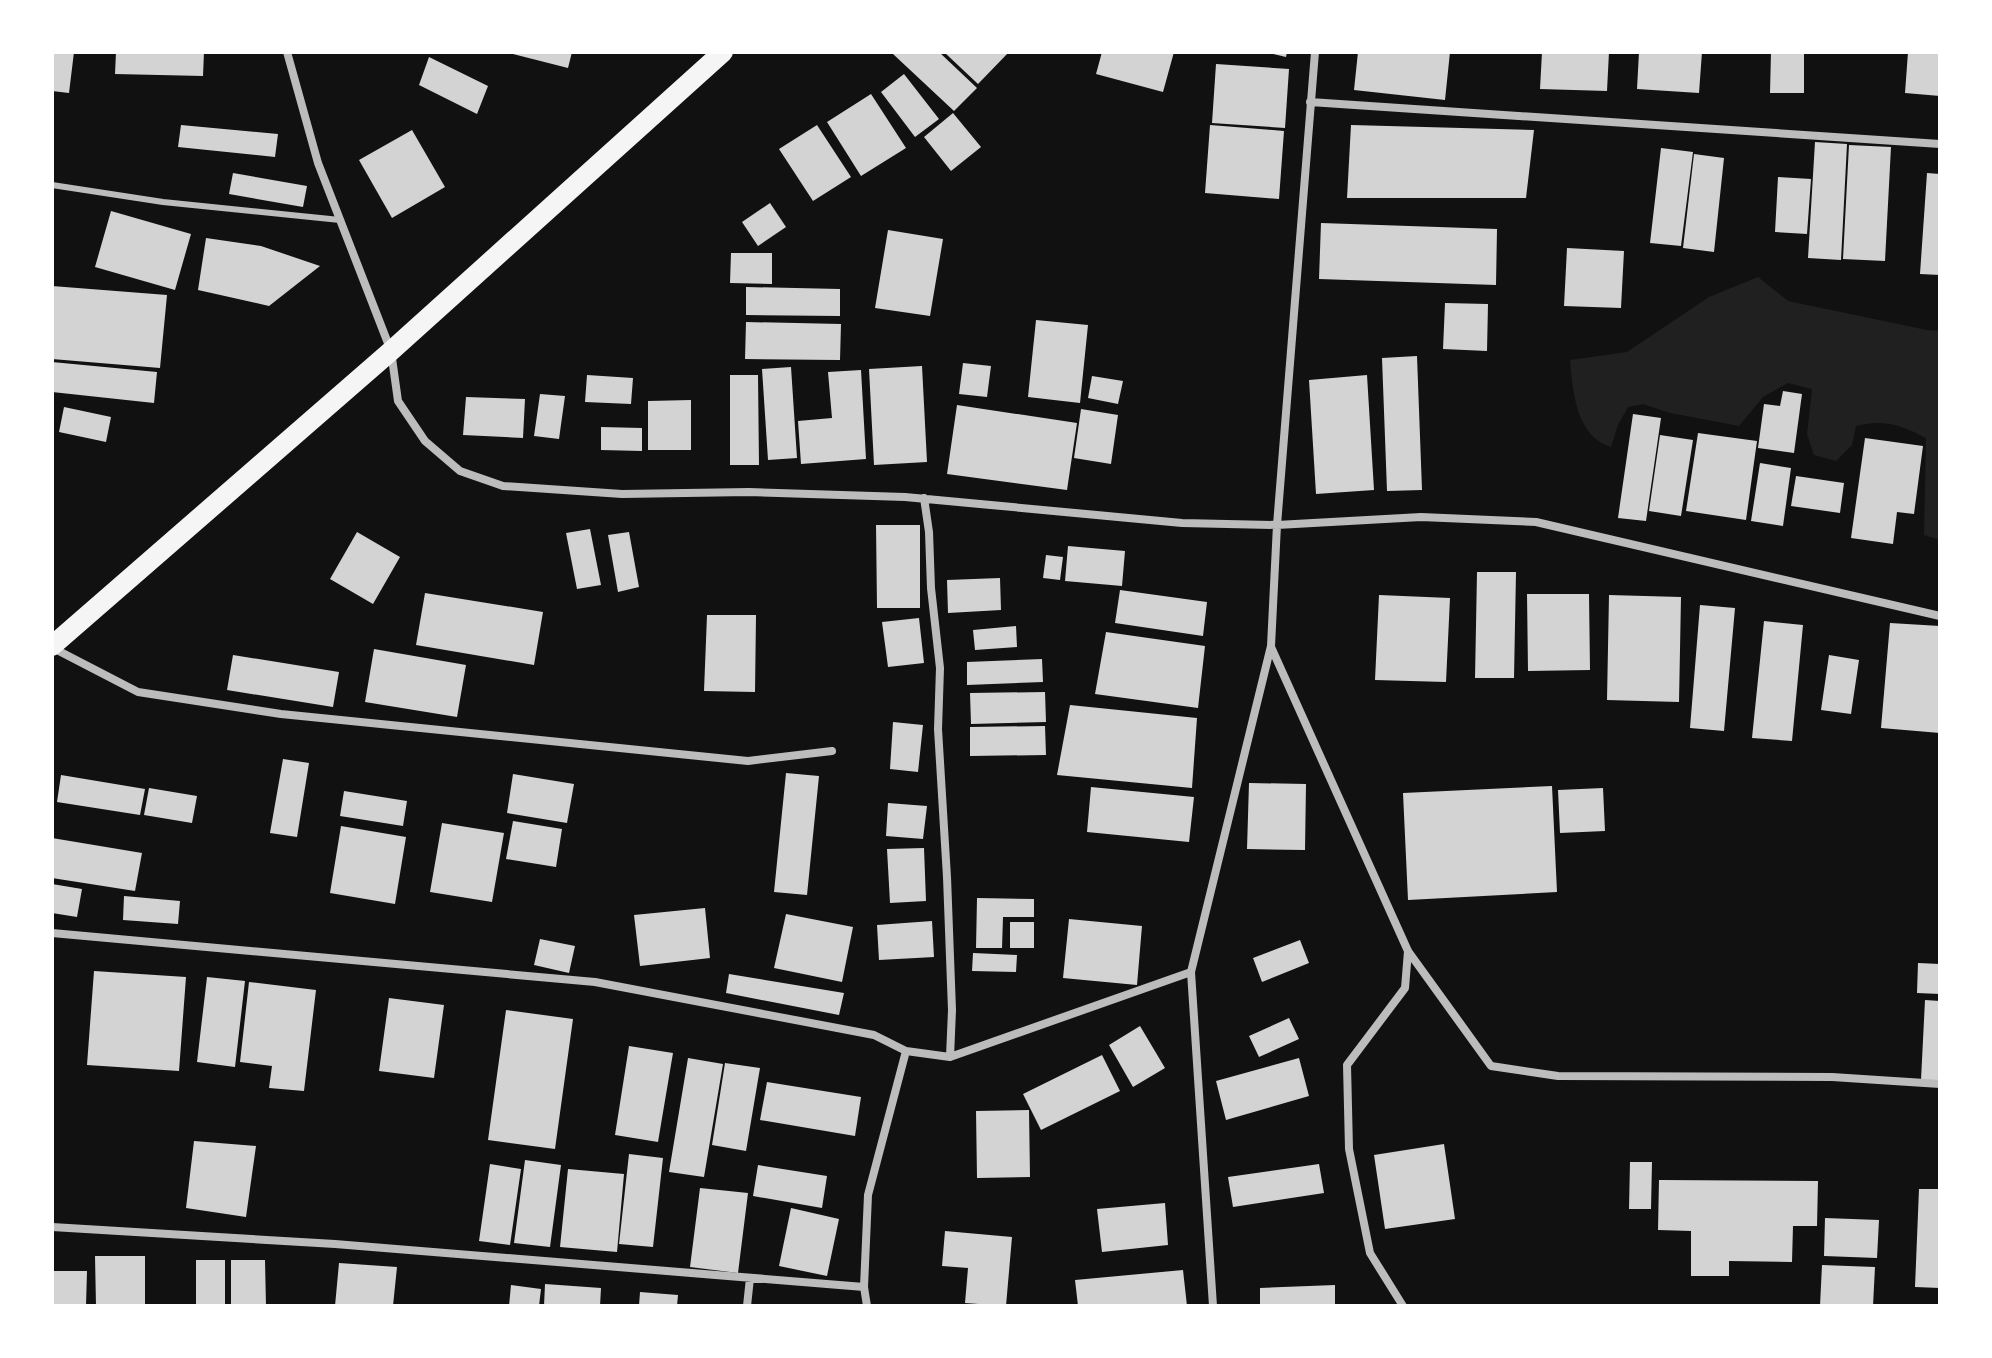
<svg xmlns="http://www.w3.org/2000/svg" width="1992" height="1358" viewBox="0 0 1992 1358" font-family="'Fira Sans',sans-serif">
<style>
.green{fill:#202020}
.building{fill:#d3d3d3}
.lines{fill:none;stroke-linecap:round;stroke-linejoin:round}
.service{stroke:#bcbcbc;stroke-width:6}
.minor{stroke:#bcbcbc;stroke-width:8}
.primary{stroke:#f5f5f5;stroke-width:20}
</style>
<rect width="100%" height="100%" fill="#111"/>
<path class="green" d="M1758,277L1788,301L1927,330L1940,331V540L1924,535L1926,438C1901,425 1884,419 1856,426L1852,445L1836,461L1814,455L1807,434L1812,389L1788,383L1763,397L1739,426L1670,413L1643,404L1628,407L1618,425L1611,447C1576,436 1573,393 1570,360L1627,352L1709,297Z"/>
<path class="building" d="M52,52H74L69,93L52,91Z
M116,52H204L203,76L115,74Z
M505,52H572L568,68Z
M895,52H939L977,88L954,111L893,54Z
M944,52H1009L978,84Z
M1102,52H1174L1163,92L1096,74Z
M1264,52H1287L1286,57Z
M1358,52H1450L1445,100L1354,90Z
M1542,52H1609L1607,91L1540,89Z
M1639,52H1702L1699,93L1637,89Z
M1771,52H1804V93H1770Z
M1908,52H1940V96L1905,93Z
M429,57L488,86L477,114L419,85Z
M1216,64L1289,69L1285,128L1212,123Z
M904,74L939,119L915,137L881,92Z
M871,94L906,148L861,176L827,122Z
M953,113L981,147L951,171L924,137Z
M181,125L278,134L275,157L178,147Z
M817,125L851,177L813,201L779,149Z
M1210,125L1284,131L1279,199L1205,193Z
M1351,125L1534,130L1526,198H1347Z
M412,130L445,187L392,218L359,160Z
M1815,142L1847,144L1841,260L1808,258Z
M1849,145L1891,147L1885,261L1843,259Z
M1661,148L1693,152L1681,246L1650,243Z
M1694,154L1724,158L1714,252L1683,248Z
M233,173L307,186L303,207L229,194Z
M1927,173L1940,174V275L1920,274Z
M1778,177L1811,179L1807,234L1775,232Z
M770,203L786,227L758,246L742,222Z
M111,211L191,234L175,290L95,267Z
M1321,223L1497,229L1496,285L1319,279Z
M888,230L943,239L930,316L875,308Z
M206,238L261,246L320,266L269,306L198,290Z
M1567,248L1624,251L1621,308L1564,306Z
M731,253H772V284L730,283Z
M52,286L167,295L160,368L52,359Z
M746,287L840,289V316L746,315Z
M1445,303L1488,304L1487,351L1443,349Z
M1036,320L1088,325L1080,403L1028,397Z
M746,322L841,324L840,360L745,359Z
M1417,356L1422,490L1387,491L1382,358Z
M52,362L157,372L154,403L52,392Z
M963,363L991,366L987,397L959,394Z
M922,366L927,462L874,465L869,369Z
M791,367L797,458L768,460L762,369Z
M861,370L866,459L801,464L798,421L832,418L828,372Z
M587,375L633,378L631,404L585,402Z
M730,375H758L759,465H730Z
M1367,375L1374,490L1316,494L1309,380Z
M1092,376L1123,381L1118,404L1088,398Z
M1783,391L1802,394L1794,453L1758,448L1764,404L1780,406Z
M540,394L565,396L559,439L534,436Z
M466,397L525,399L523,438L463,435Z
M691,400V450H648V401Z
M957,405L1077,423L1067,490L947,474Z
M64,407L111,417L106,442L59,432Z
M1081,409L1118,415L1111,464L1074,458Z
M1633,414L1661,418L1646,521L1618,518Z
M601,427L642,428V451L601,450Z
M1698,433L1757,441L1746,520L1686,511Z
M1660,435L1693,440L1681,516L1649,511Z
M1865,438L1923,446L1914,514L1897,512L1893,544L1851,538Z
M1760,463L1791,468L1783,526L1751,521Z
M1796,476L1844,483L1840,513L1791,506Z
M876,525H920V608H877Z
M590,529L601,585L577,589L566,533Z
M357,532L400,557L373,604L330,579Z
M629,532L639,587L618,592L608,535Z
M1068,546L1125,551L1122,586L1065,581Z
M1046,555L1063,557L1060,580L1043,578Z
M1477,572H1516L1514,678H1475Z
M1000,578L1001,610L948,613L947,580Z
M1120,590L1207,602L1203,636L1115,623Z
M425,593L543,612L534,665L416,645Z
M1527,594H1589L1590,670L1528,671Z
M1379,595L1450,598L1446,682L1375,680Z
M1609,595L1681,597L1679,702L1607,700Z
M1700,605L1735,608L1724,731L1690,728Z
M707,615H756L755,692L704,691Z
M919,618L924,663L888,667L882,622Z
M1764,621L1803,625L1792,741L1752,738Z
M1890,623L1940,626V733L1881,728Z
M1016,626L1017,647L975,650L973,630Z
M1106,632L1205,646L1198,708L1095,694Z
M374,649L466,665L457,717L365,702Z
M233,655L339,672L333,707L227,690Z
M1829,655L1859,660L1851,714L1821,710Z
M1042,659L1043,682L967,685V662Z
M1045,692L1046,722L971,724L970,693Z
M1070,705L1197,718L1192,788L1057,775Z
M893,722L923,725L918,772L890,769Z
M1045,726L1046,755L970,756V727Z
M283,759L309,763L297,837L270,833Z
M786,773L819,776L807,895L774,892Z
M513,774L574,784L567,823L507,813Z
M61,775L145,789L140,815L57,802Z
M1249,783L1306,784L1305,850L1247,849Z
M1552,786L1557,892L1408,900L1403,793Z
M1091,787L1194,797L1189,842L1087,832Z
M149,788L197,796L192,823L144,815Z
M1603,788L1605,831L1560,833L1558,790Z
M344,791L407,801L403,826L340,816Z
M888,803L927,806L923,839L886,836Z
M513,821L562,829L556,867L506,859Z
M442,823L504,833L492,902L430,892Z
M341,826L406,837L395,904L330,893Z
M52,838L142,853L135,891L52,878Z
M924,848L926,901L890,903L887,849Z
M52,884L82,889L77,917L52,913Z
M124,896L180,901L178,924L123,920Z
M977,898L1034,899V917H1003L1002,948H976Z
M705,908L710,958L640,966L634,915Z
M786,914L853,927L842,982L774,968Z
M1069,919L1142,926L1137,985L1063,978Z
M932,921L934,957L879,960L877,925Z
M1010,922H1034V948H1010Z
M540,939L575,946L569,973L534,965Z
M1300,940L1309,963L1262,982L1253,958Z
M973,953L1017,955L1016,972L972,971Z
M1918,963L1940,964V994L1917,993Z
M94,971L186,977L179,1071L87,1065Z
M729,974L844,993L839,1015L726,993Z
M207,977L245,981L235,1067L197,1062Z
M249,982L316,990L304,1091L269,1088L272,1066L240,1062Z
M389,998L444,1005L434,1078L379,1071Z
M1925,1000L1940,1001V1081L1921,1080Z
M506,1010L573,1019L555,1149L488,1140Z
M1289,1018L1299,1039L1259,1057L1249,1036Z
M1140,1026L1165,1068L1133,1087L1109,1045Z
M629,1046L673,1053L658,1142L615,1135Z
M1102,1055L1120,1091L1041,1130L1023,1094Z
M688,1058L723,1064L704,1177L669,1172Z
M1299,1058L1309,1096L1226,1120L1216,1081Z
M725,1063L760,1068L746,1151L712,1145Z
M767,1082L861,1097L855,1136L760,1120Z
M1029,1110L1030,1177L977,1178L976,1111Z
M194,1141L256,1146L246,1217L186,1208Z
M1444,1144L1455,1219L1385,1229L1374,1155Z
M629,1154L663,1158L653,1247L619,1244Z
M525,1160L561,1165L550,1247L514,1243Z
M1630,1162H1652L1651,1209H1629Z
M490,1164L521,1169L510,1245L479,1241Z
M1319,1164L1324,1193L1233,1207L1228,1177Z
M758,1165L827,1176L822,1208L753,1196Z
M568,1169L624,1174L617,1252L560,1247Z
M1659,1180L1818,1181L1817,1226H1793L1792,1262L1729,1261V1276H1691V1231L1658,1230Z
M700,1188L748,1193L738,1273L690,1267Z
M1919,1189H1940V1288L1915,1287Z
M1165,1203L1168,1245L1102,1252L1097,1209Z
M791,1208L839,1219L827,1276L779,1266Z
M1825,1218L1879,1220L1877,1258L1824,1256Z
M945,1231L1012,1237L1006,1306L965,1303L968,1268L942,1266Z
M95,1256H145V1306H96Z
M196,1260H225V1306H196Z
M231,1260H265L266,1306H231Z
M339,1263L397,1267L393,1306H335Z
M1822,1265L1875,1267L1873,1306H1820Z
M1183,1270L1187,1306H1078L1075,1280Z
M52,1271H87L86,1306H52Z
M545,1284L601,1288L600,1306H544Z
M511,1285L541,1289L539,1306H509Z
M1335,1285V1306H1260V1288Z
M640,1292L678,1295L677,1306H639Z"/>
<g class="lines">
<path class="service" d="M52,185L163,202L340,220"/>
<path class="minor" d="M287,52L318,163L391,351L398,401L425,441L460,471L503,486L622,494L749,492L905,497L1182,523L1277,525L1421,517L1536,522L1940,616
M1310,102L1940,144
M924,498L929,532L931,588L940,668L938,729L947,877L952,1010L950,1057
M1271,647L1408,951L1491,1066L1558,1076L1832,1077L1940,1084
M53,648L138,692L281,714L748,761L832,751
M52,933L595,982L874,1035L906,1051L950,1057L1191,972
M52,1227L335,1244L864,1287
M747,1306L750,1278
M867,1306L864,1287L868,1195L906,1051
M1213,1306L1191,972L1271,646L1277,525L1315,52
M1403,1306L1370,1253L1349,1149L1347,1065L1405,988L1408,951"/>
<path class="primary" d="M52,646L391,351L723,52"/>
</g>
<rect width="1992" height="1358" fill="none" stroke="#ffffff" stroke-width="108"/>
</svg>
